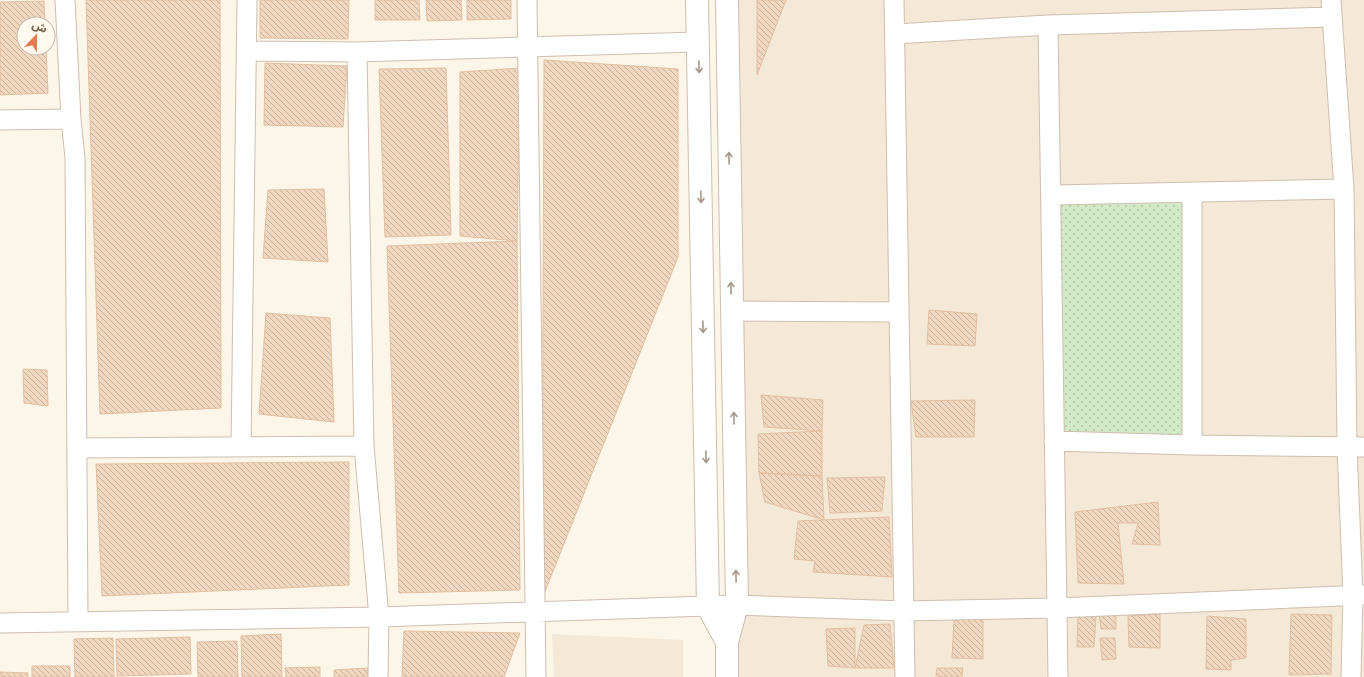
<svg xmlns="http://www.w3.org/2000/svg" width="1364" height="677" viewBox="0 0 1364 677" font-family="'Roboto Condensed','Noto Sans Arabic',sans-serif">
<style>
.residential{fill:#f4e8d6}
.grass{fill:url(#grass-dots)}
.building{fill:url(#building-back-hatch);stroke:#e3bfa0}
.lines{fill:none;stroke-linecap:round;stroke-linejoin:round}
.minor-casing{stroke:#cebeae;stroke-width:21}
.tertiary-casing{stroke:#cebeae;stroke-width:24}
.minor{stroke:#fff;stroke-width:19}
.tertiary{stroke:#fff;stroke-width:22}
.oneway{stroke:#a6968b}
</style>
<defs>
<pattern id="grass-dots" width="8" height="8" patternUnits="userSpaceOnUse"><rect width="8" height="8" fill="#d2eac6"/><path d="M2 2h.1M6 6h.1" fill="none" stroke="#afc1a3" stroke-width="1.8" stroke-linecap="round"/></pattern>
<pattern id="building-back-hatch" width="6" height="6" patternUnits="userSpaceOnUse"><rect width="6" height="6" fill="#f1d7c0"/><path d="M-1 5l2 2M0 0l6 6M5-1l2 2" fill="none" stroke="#c8b29e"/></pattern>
</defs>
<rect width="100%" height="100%" fill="#fcf6e8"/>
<path class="residential" d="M727,0H1364V677H737Z
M552,634L683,640V677H554Z"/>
<path class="grass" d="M1192,193L1191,445L1054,440L1052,195Z"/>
<path class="building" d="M86,0H220L221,408L100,414Z
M260,0H349L348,39L260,38Z
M375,0H419L420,20H375Z
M426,0H461L462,20L427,21Z
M467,0H511V19L467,20Z
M757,0H786L757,75Z
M44,1L45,24H24V48H46L48,93L0,95V2Z
M544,60L678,69V257L542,599Z
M265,63L347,66L343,127L264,125Z
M446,68L451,235L385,237L379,69Z
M520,68L517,241L460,236V72Z
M324,189L328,262L263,258L268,190Z
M517,241L520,590L399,593L387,246Z
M929,310L977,314L975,346L927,344Z
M266,313L330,318L334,422L259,414Z
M23,369L47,370L48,406L24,403Z
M761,395L823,400L822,431L764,427Z
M975,400L974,437H916L911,401Z
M822,431V476L759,473L758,434Z
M349,462V585L102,596L96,464Z
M759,473L822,476L824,520L765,502Z
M885,477L882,511L830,513L827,478Z
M1158,502L1160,545L1132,544L1138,523H1118L1124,584L1078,583L1075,512Z
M889,517L892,577L813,572L815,561L794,559L798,521Z
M1099,613H1116V629H1101Z
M1160,614V648L1129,647L1128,616Z
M1291,614L1332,615L1331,674L1289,675Z
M1078,616H1096L1094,647H1077Z
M1207,616L1246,619V658L1231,660V670L1206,669Z
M954,619H983V659L952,658Z
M890,624L894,668H855L864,625Z
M855,628V668L828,666L826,629Z
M404,631L520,633L504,677H402Z
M281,634L282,677H242L241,636Z
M190,637L191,674L117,676L116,639Z
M113,638L114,677H75L74,639Z
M1100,638H1115L1116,659L1102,660Z
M237,641L238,677H198L197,642Z
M32,666H70V677H32Z
M320,667V677H286L285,668Z
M368,668V677H334V670Z
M937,668H963L962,677H936Z
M0,672L28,673V677H0Z"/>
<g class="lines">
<defs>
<path id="minor" d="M65,0L71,119L75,158L78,622
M527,0L536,677
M894,0L905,677
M1331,0L1344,189L1347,447L1353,595L1351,677
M1048,25L1058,677
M895,34L1048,25L1331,17
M247,51L357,52L698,42
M357,52L364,446L379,617L378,677
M0,120L71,119
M1052,195L1344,189
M732,311L899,312
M1054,441L1192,445L1364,447
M1192,445V192
M241,447L247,0
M78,448L364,446
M0,623L379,617L737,605L904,611L1057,608L1364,595"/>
<path id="tertiary" d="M697,0L708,607L727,642
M727,0L737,605L727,642V677"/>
</defs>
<use href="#minor" class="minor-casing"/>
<use href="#tertiary" class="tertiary-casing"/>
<use href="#minor" class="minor"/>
<use href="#tertiary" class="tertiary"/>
</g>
<defs><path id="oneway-shaft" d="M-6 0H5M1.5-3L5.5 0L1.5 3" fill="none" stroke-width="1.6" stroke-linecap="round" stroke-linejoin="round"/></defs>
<g class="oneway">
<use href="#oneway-shaft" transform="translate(699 67) rotate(89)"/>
<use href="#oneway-shaft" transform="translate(729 158) rotate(-91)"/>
<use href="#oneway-shaft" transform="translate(701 197) rotate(89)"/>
<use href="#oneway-shaft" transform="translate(731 288) rotate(-91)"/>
<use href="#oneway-shaft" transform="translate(703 327) rotate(89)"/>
<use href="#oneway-shaft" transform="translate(734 418) rotate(-91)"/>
<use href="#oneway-shaft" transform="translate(706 457) rotate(89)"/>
<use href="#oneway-shaft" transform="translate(736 576) rotate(-91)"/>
</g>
<g transform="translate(36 36) rotate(22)"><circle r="19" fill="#fff9ee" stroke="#c8bbad"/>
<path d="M0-3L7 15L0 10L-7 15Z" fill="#e37b50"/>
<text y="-6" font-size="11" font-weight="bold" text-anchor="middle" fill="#765e4c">ش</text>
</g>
</svg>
